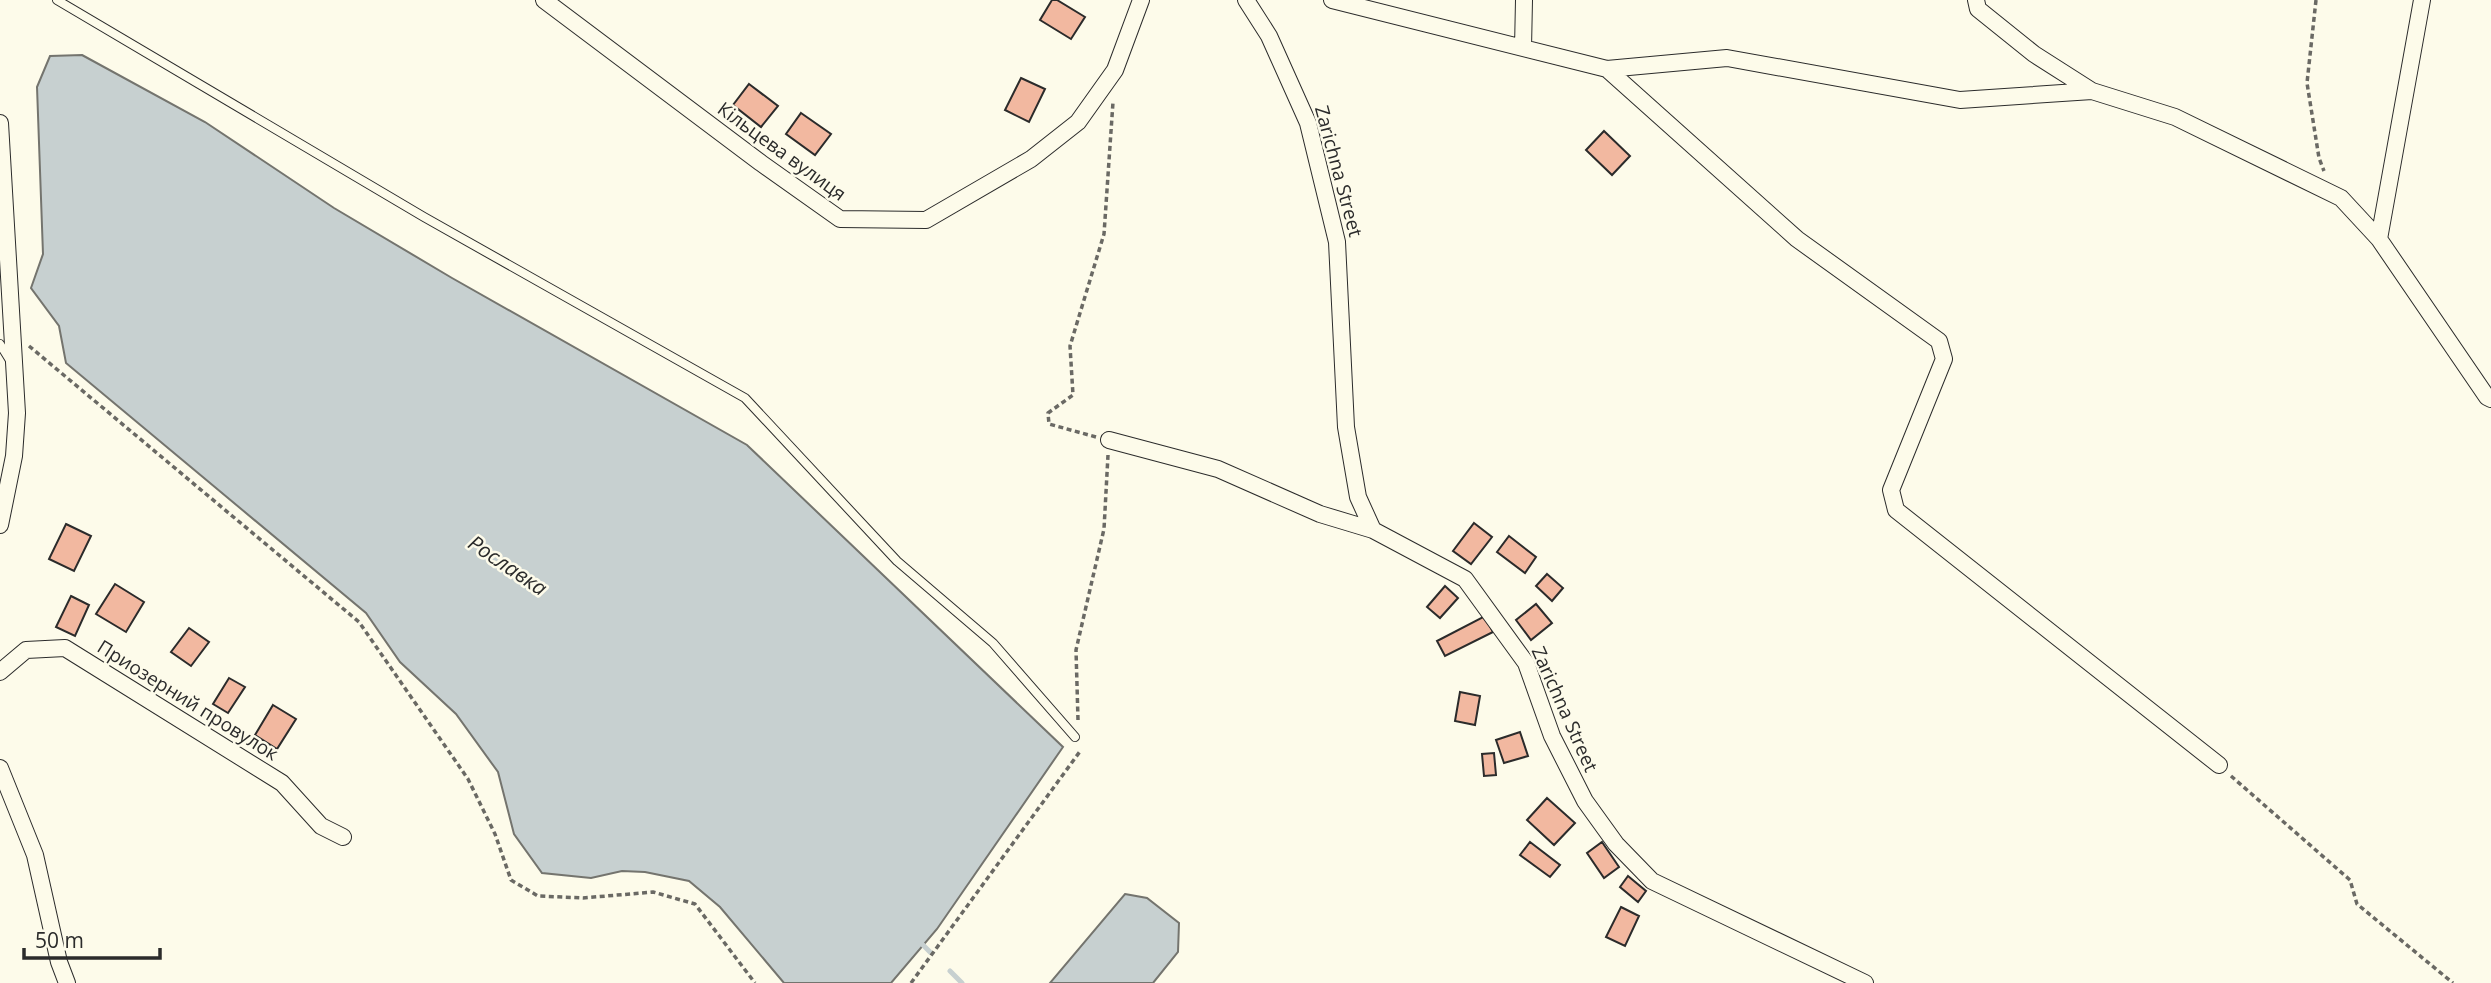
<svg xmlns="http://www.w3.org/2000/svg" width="2491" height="983" viewBox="0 0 2491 983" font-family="'Open Sans',sans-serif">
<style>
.water{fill:#c7d0d0;stroke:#74746e;stroke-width:2}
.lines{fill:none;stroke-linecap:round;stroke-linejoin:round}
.stream{stroke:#c7d0d0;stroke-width:5}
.building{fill:#f2b8a0;stroke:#2b2b2b;stroke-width:2}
.service-casing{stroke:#2b2b2b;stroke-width:10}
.minor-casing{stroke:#2b2b2b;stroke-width:18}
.path{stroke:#6a6964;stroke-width:3.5;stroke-dasharray:5 3.5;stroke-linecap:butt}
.service{stroke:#fdfbea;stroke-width:8}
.minor{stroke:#fdfbea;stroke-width:16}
.labels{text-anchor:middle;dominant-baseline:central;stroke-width:5;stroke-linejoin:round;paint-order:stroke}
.street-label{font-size:19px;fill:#2b2b2b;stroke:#fdfbea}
.water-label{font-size:21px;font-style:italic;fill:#2b2b2b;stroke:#fdfbea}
</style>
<rect width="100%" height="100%" fill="#fdfbea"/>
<path class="water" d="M82,55L205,122L334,208L452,278L747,445L1063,747L937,929L891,983H784L720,907L689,881L645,872L622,871L591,878L542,873L514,834L498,772L456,714L400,662L366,613L66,363L59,326L31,288L43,254L37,87L50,56Z
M1125,894L1147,898L1179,923L1178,952L1153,983H1050Z"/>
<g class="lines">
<path class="stream" d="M920,942L930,952
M950,971L962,983"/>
</g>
<path class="building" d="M1052,0H1057L1085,17L1071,39L1040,20Z
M1021,78L1045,89L1029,122L1005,110Z
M749,84L778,106L761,127L733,105Z
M801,113L831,134L815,155L786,134Z
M1604,131L1630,156L1612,175L1586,150Z
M1474,523L1492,537L1471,564L1453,551Z
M66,524L91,536L74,571L49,559Z
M1509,536L1536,557L1525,573L1497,552Z
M1547,574L1563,588L1552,601L1536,586Z
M115,584L144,602L126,632L96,614Z
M1445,586L1458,598L1440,618L1427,607Z
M71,596L89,605L75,636L56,627Z
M1536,604L1552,623L1531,640L1516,620Z
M1485,616L1493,632L1445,656L1437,641Z
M189,628L209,642L191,666L171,652Z
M229,678L245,687L228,713L213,704Z
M1460,692L1480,696L1475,725L1455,721Z
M273,705L296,719L277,749L255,735Z
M1520,732L1528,756L1504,763L1496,740Z
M1494,753L1496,775L1484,776L1482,754Z
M1547,798L1575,823L1554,845L1527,820Z
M1530,842L1560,865L1550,877L1520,855Z
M1602,842L1619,867L1604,878L1587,853Z
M1628,876L1646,891L1638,902L1620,887Z
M1621,907L1639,916L1625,946L1606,937Z"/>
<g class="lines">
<defs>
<path id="service" d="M57,0L424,217L745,398L897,561L993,643L1075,737
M0,344L11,362"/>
<path id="minor" d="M544,0L761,163L840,219L926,220L1031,159L1078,122L1115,70L1141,0
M1246,0L1269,36L1308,123L1337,242L1346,427L1358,497L1373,530
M1332,0L1607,69L1727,58L1960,100L2092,91L2175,117L2341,198L2379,239L2487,397L2491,399
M1976,0L1978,9L2034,54L2092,91
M1523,48L1524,0
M1607,69L1797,239L1939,341L1944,359L1891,490L1896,510L2219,765
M0,123L17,413L14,456L0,525
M2379,239L2422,0
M1109,440L1218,469L1320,514L1373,530L1465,579L1526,663L1552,736L1585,801L1616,844L1652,881L1865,983
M0,672L26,650L65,648L282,783L321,826L343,837
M0,768L35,855L59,962L67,983"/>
</defs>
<use href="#service" class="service-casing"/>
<use href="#minor" class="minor-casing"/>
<path class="path" d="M2316,0L2307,83L2319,158L2324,171
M29,346L359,622L468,779L495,834L511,880L538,896L583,898L653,892L695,904L755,983
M1096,437L1049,424L1048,413L1073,395L1070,346L1104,234L1113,102
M1078,720L1076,650L1104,529L1108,455
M2231,776L2350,880L2357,904L2453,983
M911,983L1081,750"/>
<use href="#service" class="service"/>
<use href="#minor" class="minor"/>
</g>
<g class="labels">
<g class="street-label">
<text transform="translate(782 151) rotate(36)">Кільцева вулиця</text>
<text transform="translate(1339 171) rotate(75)">Zarichna Street</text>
<text transform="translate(188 700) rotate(32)">Приозерний провулок</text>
<text transform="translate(1565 709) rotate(66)">Zarichna Street</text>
</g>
<g class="water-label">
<text transform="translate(508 565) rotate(34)">Рославка</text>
</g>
</g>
<path d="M24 948v10h136v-10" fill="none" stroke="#2b2b2b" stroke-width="3.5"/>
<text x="35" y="948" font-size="21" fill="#2b2b2b" stroke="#fdfbea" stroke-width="5" paint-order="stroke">50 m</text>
</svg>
